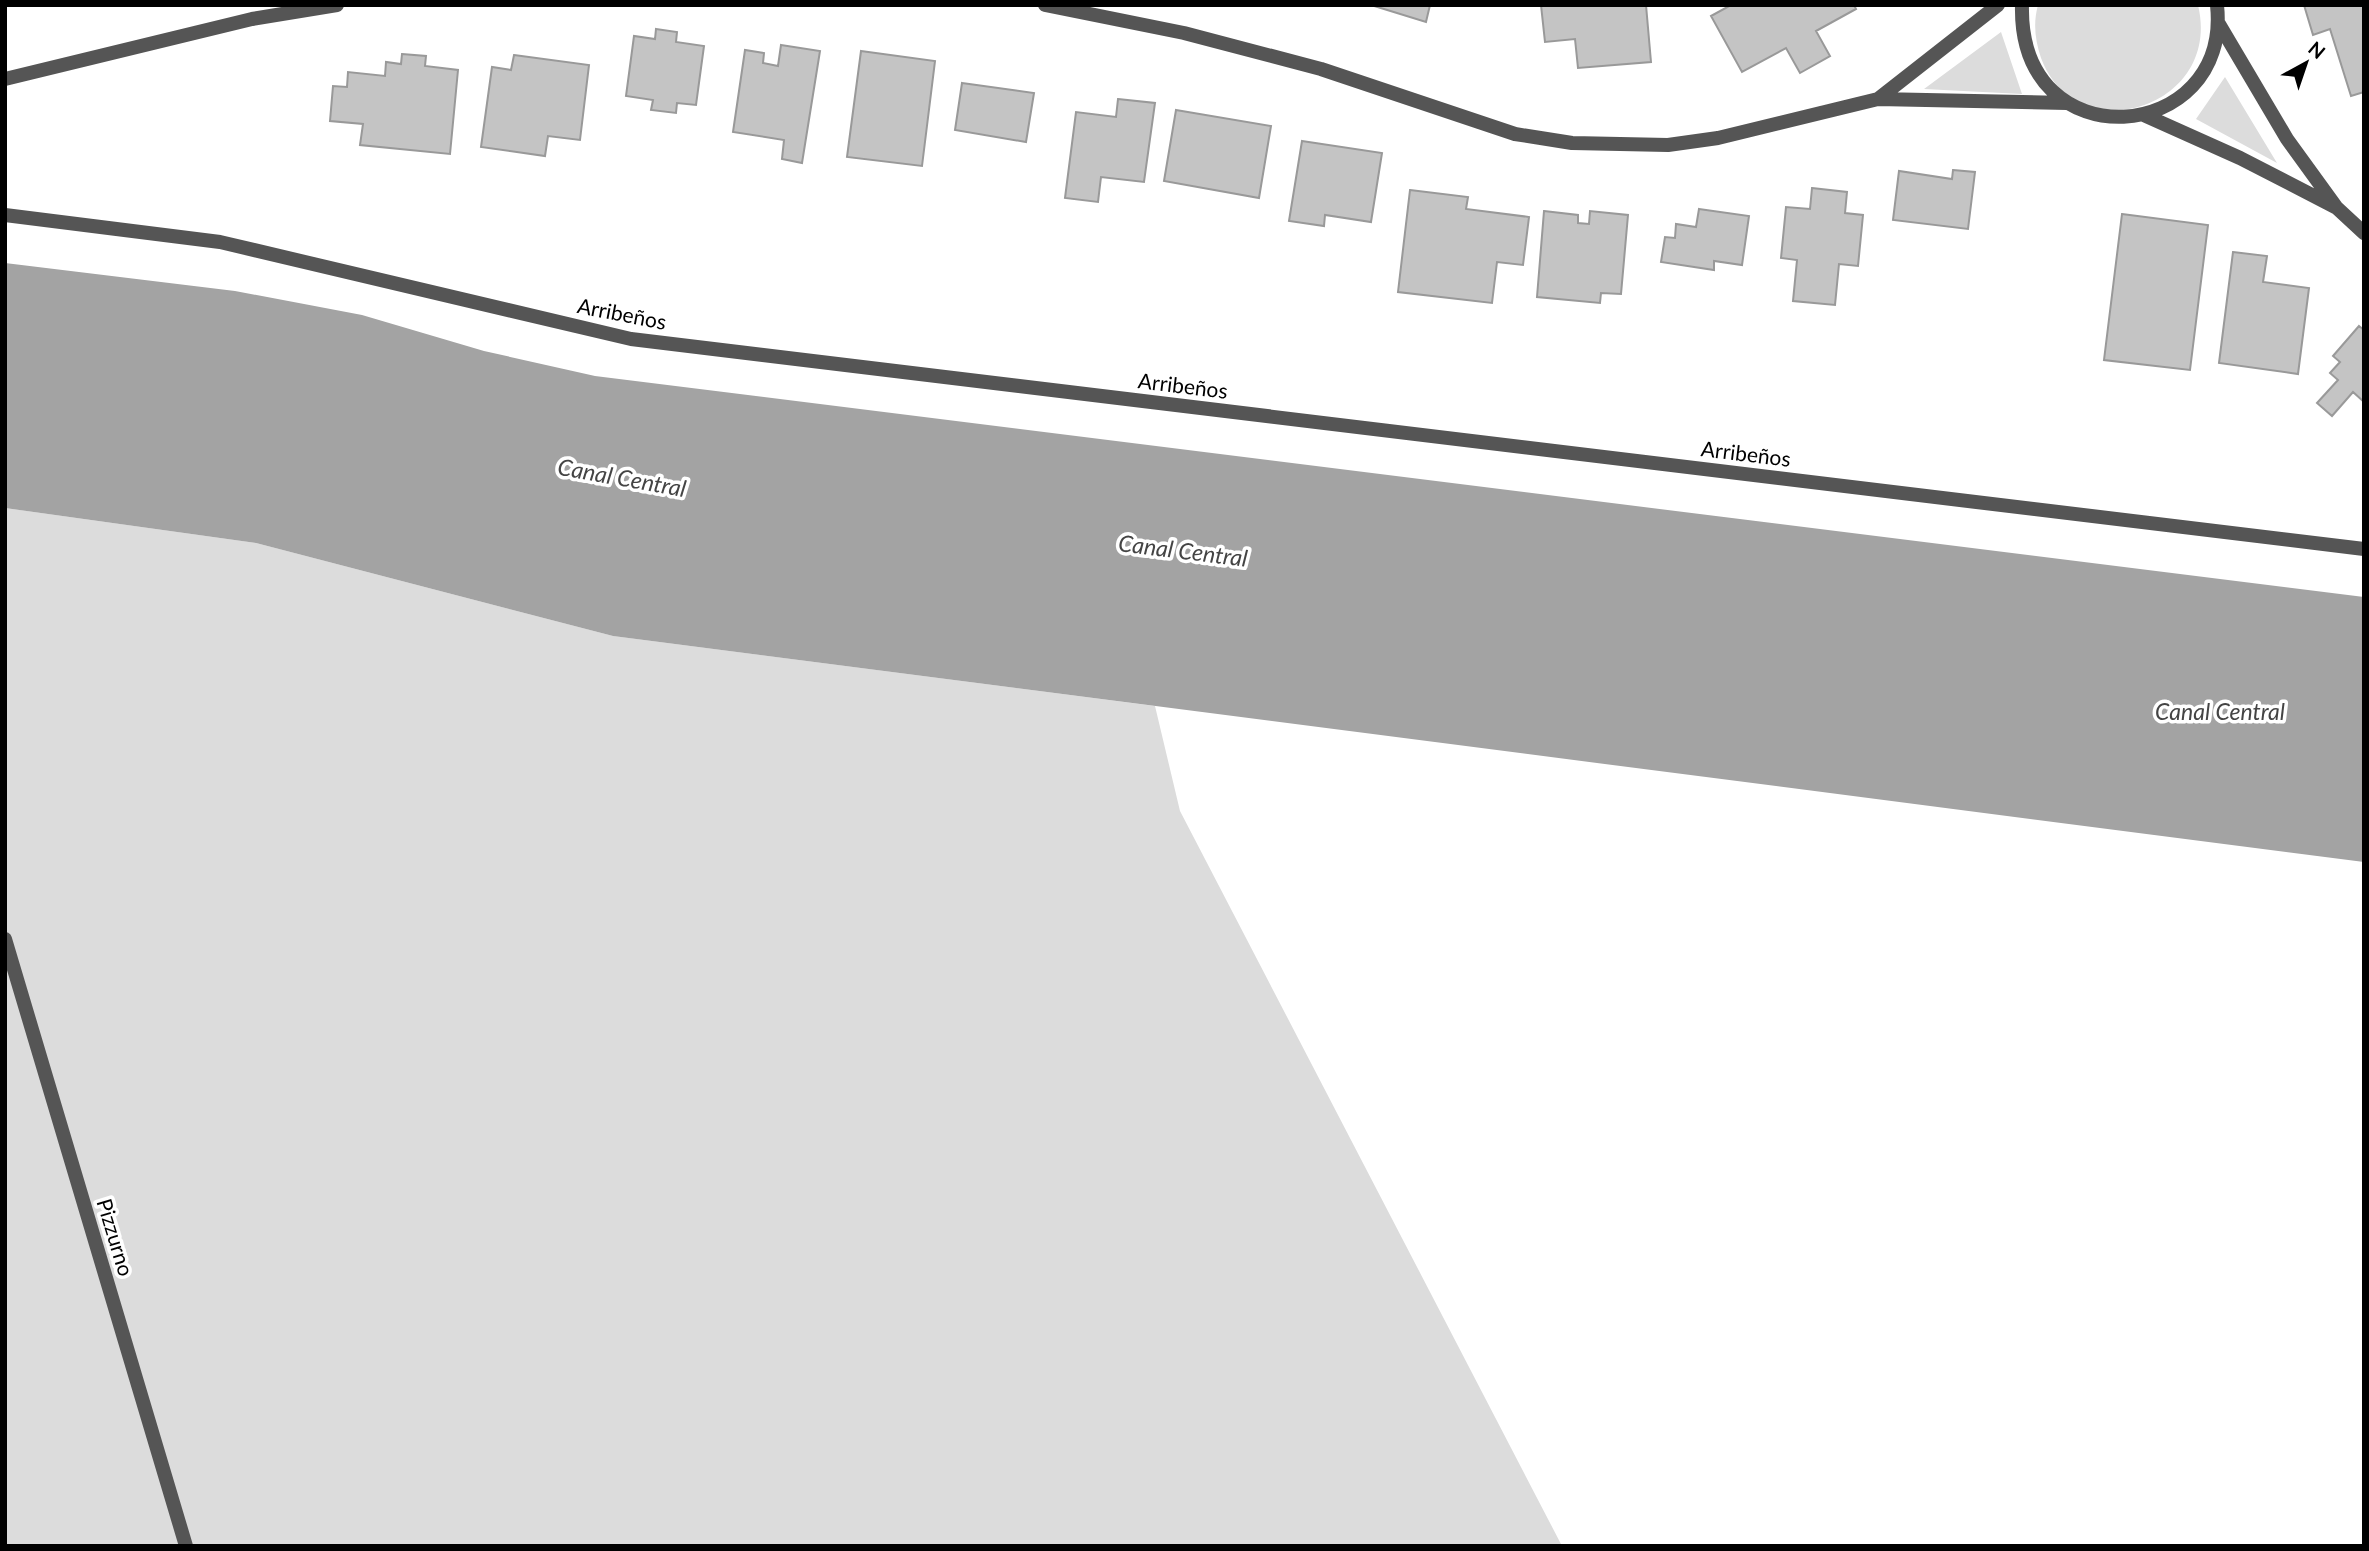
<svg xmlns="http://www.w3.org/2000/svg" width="2369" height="1551" viewBox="0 0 2369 1551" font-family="Lato,sans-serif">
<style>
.green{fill:#dcdcdc}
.water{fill:#a3a3a3}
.building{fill:#c4c4c4;stroke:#999;stroke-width:2}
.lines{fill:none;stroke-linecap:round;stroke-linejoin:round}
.street{stroke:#555;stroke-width:14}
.labels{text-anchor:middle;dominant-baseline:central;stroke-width:7;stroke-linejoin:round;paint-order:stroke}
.street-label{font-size:21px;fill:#000;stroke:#fff}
.water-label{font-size:23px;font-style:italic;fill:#444;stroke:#fff}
</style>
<rect width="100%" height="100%" fill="#fff"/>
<path class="green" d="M2038,5H2198C2223,108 2076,153 2041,58C2035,40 2033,23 2038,5Z
M2001,32L2022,94L1924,89Z
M2225,77L2277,163L2196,119Z
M5,508L256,543L613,636L1155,706L1180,811L1562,1546H5Z"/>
<path class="water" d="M5,263L235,291L362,315L484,351L595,376L2364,597V862L613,636L256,543L5,508Z"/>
<path class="building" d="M1371,5H1430L1426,22Z
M1541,5H1646L1651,62L1578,68L1575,39L1545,42Z
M1731,5H1854L1856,9L1816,31L1830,56L1800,73L1786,48L1742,72L1711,16Z
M2304,5H2364V92L2351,96L2330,29L2313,35Z
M656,29L677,32L676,42L704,46L696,105L677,103L676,113L651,110L653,100L626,96L634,36L655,39Z
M781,45L820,51L802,163L782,159L784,140L733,132L745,50L764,53L763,63L778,66Z
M861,51L935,61L922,166L847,157Z
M402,54L426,56L425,66L458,70L450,154L360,145L363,124L330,121L333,86L347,87L348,72L385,76L386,62L401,64Z
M514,55L589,65L580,140L548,136L545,156L481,147L492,67L511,70Z
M962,83L1034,93L1026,142L955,130Z
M1118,99L1155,103L1144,182L1101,177L1098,202L1065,198L1076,112L1116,117Z
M1176,110L1271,126L1259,198L1164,181Z
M1302,141L1382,153L1371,222L1325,215L1324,226L1289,221Z
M1953,170L1975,172L1968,229L1893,220L1899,171L1952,179Z
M1812,188L1847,192L1845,213L1863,215L1858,266L1839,264L1835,305L1793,301L1797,260L1781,258L1786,207L1810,209Z
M1410,190L1468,197L1466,209L1529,217L1523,265L1497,262L1492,303L1398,292Z
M1699,209L1749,216L1742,265L1714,261V270L1661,262L1665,237L1675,238L1676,224L1696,227Z
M1544,211L1578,215V223L1589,224L1590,211L1628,215L1621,294L1601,293L1600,303L1537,297Z
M2122,214L2208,225L2190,370L2104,360Z
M2233,252L2267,256L2263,282L2309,288L2298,374L2219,363Z
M2359,326L2364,330V402L2353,392L2332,416L2317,403L2338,380L2330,373L2340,362L2333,356Z"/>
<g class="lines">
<path class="street" d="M1045,5L1184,33L1321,69L1515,134L1572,143L1668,145L1718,138L1878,99
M1998,5L1878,99L2067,103
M2022,5C2018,163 2232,145 2217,5
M5,79L252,19L337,5
M2144,115L2240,158L2337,208L2287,139L2219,24
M2337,208L2364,233
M5,215L220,242L631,339L2364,549
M5,939L186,1546"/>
</g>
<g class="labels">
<g class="street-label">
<text transform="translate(622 313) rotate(11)">Arribeños</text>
<text transform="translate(1183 385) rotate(7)">Arribeños</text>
<text transform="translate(1746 453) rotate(7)">Arribeños</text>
<text transform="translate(116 1237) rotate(73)">Pizzurno</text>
</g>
<g class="water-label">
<text transform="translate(622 477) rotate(10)">Canal Central</text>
<text transform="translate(1183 550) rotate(7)">Canal Central</text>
<text x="2220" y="711">Canal Central</text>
</g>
</g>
<rect width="2369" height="1551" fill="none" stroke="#000000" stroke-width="14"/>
<g transform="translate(2306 63) rotate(40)" stroke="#ffffff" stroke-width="5" paint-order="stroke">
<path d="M0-5L12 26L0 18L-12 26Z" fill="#000000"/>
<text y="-10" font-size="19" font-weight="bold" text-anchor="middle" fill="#000000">N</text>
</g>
</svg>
